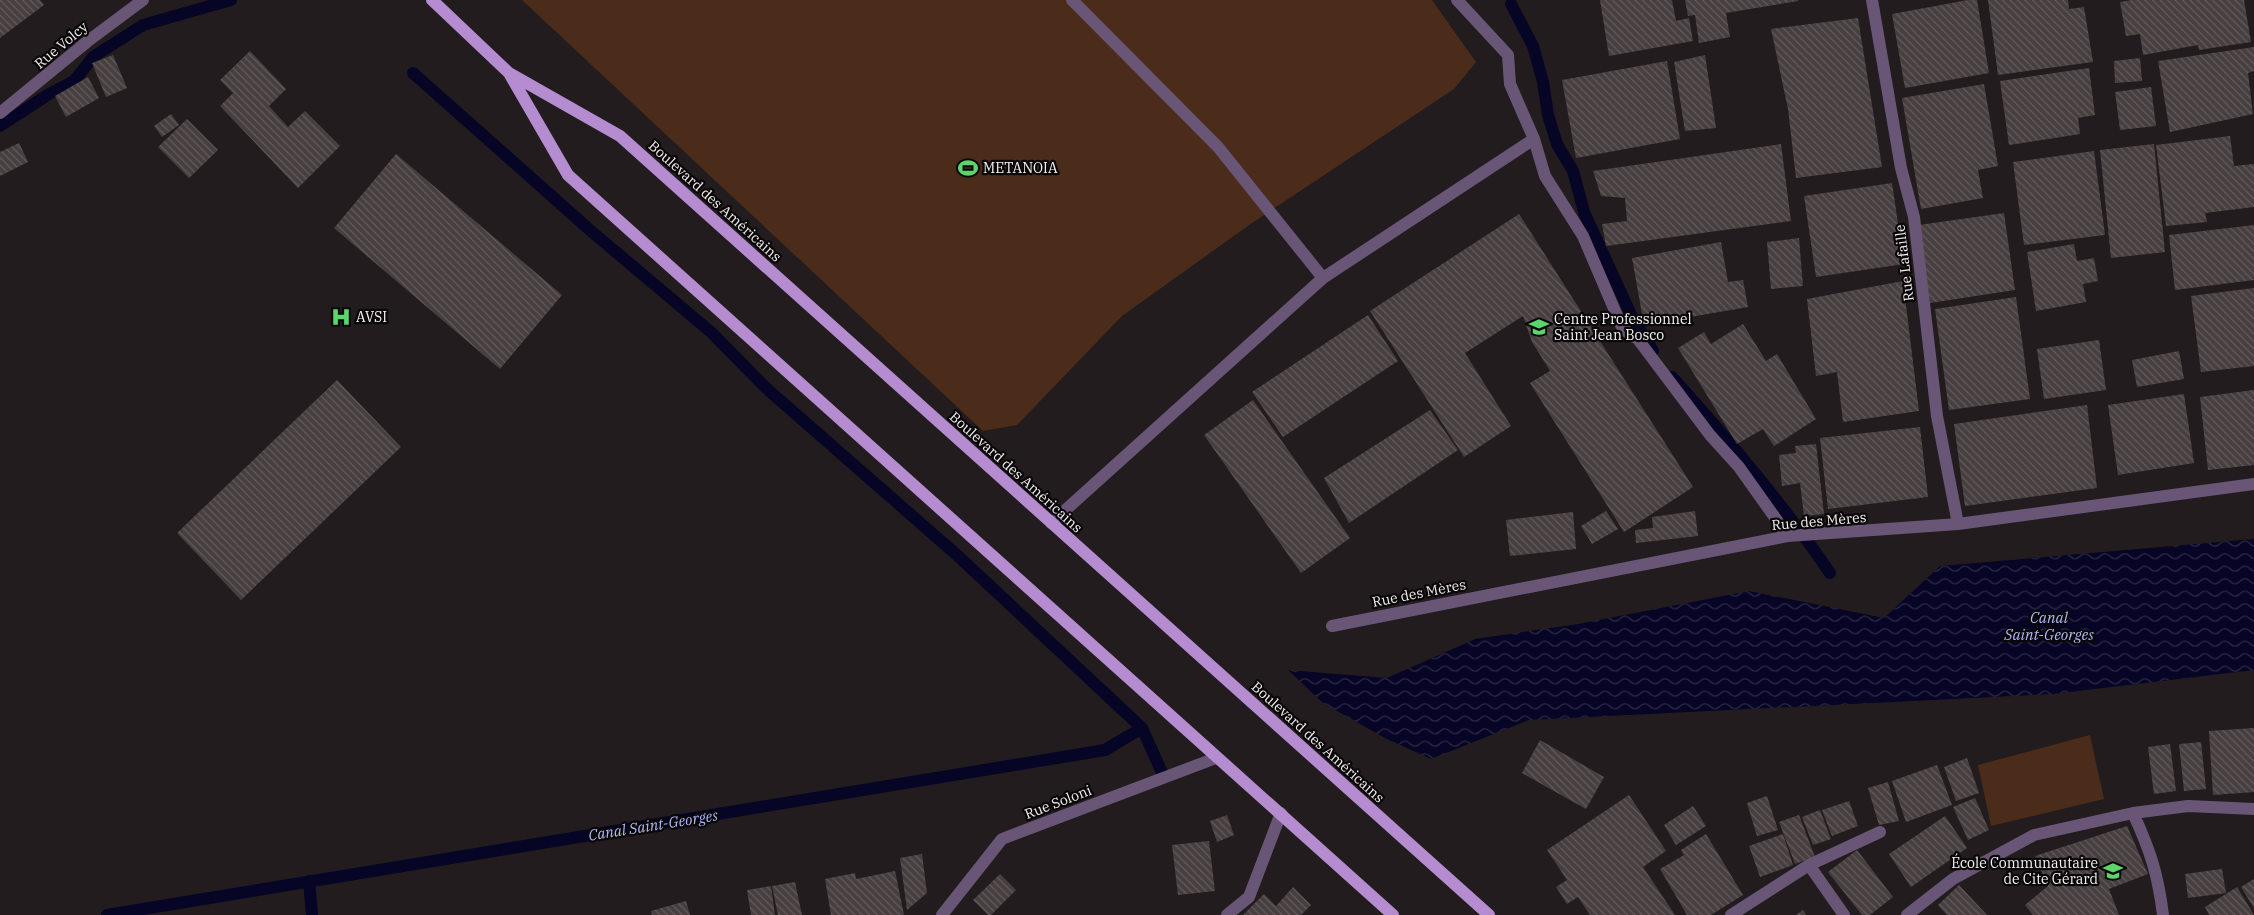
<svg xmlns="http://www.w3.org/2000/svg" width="2254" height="915" viewBox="0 0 2254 915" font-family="'IBM Plex Serif',serif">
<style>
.green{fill:#4b2b1a}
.water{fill:url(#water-waves)}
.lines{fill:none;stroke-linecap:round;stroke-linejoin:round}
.stream{stroke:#070525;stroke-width:12}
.building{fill:url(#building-back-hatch)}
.minor{stroke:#695576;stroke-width:12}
.major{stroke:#b58cd0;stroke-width:12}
.labels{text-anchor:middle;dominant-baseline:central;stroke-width:4.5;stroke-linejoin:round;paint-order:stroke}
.street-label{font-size:14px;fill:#f4f0f2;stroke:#090708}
.poi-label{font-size:14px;fill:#f4f0f2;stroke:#090708;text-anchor:start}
.water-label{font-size:15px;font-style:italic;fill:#b0b8fb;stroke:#090708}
</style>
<defs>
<pattern id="water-waves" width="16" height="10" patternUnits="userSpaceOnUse" patternTransform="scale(1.25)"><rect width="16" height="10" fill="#070525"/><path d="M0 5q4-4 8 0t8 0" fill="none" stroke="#2c2a45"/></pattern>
<pattern id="building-back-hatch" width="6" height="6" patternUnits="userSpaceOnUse" patternTransform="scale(1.25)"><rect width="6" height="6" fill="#473f3f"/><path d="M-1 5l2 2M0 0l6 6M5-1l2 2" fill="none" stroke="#625b5b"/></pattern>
</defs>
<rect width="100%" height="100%" fill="#221c1f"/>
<path class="green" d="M522,0H1432L1476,62L1454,89L1252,223L1122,316L1017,425L983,431Z
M2090,735L2104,799L1991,826L1978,765Z"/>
<path class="water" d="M2254,539V670L2053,694L1529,720L1431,759L1385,738L1323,703L1288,670L1387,678L1475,639L1578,624L1749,591L1884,618L1940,566Z"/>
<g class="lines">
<path class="stream" d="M1511,4L1533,46L1543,82L1548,115L1557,144L1573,171L1584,212L1633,319L1653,351
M413,73L591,231L712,333L766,388L958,556L1142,728
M0,126L49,94L74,81L93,57L143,25L231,0
M1672,377C1728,439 1783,504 1830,573
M309,881L312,915
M107,915L1105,750L1142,728L1164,777"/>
</g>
<path class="building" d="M0,0H40L44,5L0,38Z
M1600,0H1672L1676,21L1689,18L1693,41L1609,56Z
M1685,0H1798V1L1726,13L1730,37L1699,43L1695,15L1688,16Z
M1968,0H1977L1989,73L1905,88L1892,14Z
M1988,0H2068L2069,9L2084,7L2093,62L1998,75Z
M2132,0H2244L2251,42L2199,50L2198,45L2143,55L2140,34L2126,36L2120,2Z
M1858,18L1882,167L1796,178L1788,109L1771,29Z
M2254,47V71L2248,73L2253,114L2170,132L2158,61Z
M250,51L286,89L269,106L288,127L305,111L340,146L298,188L220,106L233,93L220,80Z
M113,55L127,88L106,97L92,63Z
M1705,55L1716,128L1685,131L1674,62Z
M2140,58L2142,81L2115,83L2114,61Z
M1667,61L1680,139L1576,158L1562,80Z
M2089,68L2095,115L2078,118L2080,134L2009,145L2000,81Z
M88,77L99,98L66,117L55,96Z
M1984,84L1998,166L1978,170L1983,198L1921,209L1902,98Z
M2151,87L2156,126L2120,130L2115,92Z
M171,114L179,125L162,137L154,126Z
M187,119L218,150L189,178L158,147Z
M2230,136L2234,166L2254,164V207L2205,213L2207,222L2166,226L2156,145Z
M19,143L28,162L0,176V152Z
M1781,144L1791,221L1606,246L1602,224L1627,221L1625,198L1601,196L1593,171Z
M2154,144L2165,252L2111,258L2100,150Z
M2094,151L2105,235L2024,245L2013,162Z
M396,154L562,295L500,369L334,228Z
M1892,183L1904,264L1816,277L1804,196Z
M2004,213L2015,290L1930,303L1919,225Z
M1519,214L1693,487L1624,532L1530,383L1550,371L1532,342L1523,316L1465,353L1511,426L1464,457L1370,311Z
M2254,225V280L2175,290L2169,235Z
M1799,238L1803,286L1771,289L1767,242Z
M1721,242L1728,282L1743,280L1748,307L1644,325L1632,258Z
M2074,244L2077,261L2094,258L2098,281L2083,284L2086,302L2036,311L2027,252Z
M1903,281L1919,411L1843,422L1837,372L1816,376L1807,299Z
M2254,288V366L2201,372L2191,296Z
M2016,297L2030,399L1949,410L1935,309Z
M1368,315L1398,361L1283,437L1252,392Z
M1743,324L1766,361L1777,354L1816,419L1774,446L1763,429L1737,444L1678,348L1704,332L1711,344Z
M2099,340L2106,390L2044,399L2037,349Z
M2179,351L2184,379L2137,387L2132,360Z
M337,380L401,447L241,600L177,533Z
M2254,390V465L2208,470L2200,397Z
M2184,394L2194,463L2118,475L2108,405Z
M1253,400L1350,538L1301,573L1204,435Z
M2087,405L2097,488L1965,506L1954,424Z
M1430,410L1458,450L1349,523L1324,478Z
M1920,427L1928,497L1828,509L1820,438Z
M1816,444L1824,514L1804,516L1800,483L1782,486L1779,455L1796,453L1795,446Z
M1606,511L1618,529L1592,544L1581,526Z
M1695,511L1698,536L1636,543L1635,530L1653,528L1652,517Z
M1573,512L1576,549L1510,556L1506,520Z
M2254,728V792L2213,795L2209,731Z
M1540,740L1604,777L1586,809L1522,773Z
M2201,742L2206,789L2184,791L2179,744Z
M2170,744L2176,791L2154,794L2148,747Z
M1967,758L1979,793L1956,801L1944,767Z
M1937,765L1952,805L1906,822L1892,781Z
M1888,782L1899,821L1879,825L1868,788Z
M1629,795L1666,851L1643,867L1675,915H1590L1578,897L1567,904L1556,887L1567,880L1547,850Z
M1767,796L1778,830L1757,836L1747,803Z
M1975,798L1989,830L1968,840L1953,807Z
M1849,801L1858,826L1832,836L1822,810Z
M1693,806L1706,826L1676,845L1664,825Z
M1820,810L1831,839L1813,845L1802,817Z
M1227,815L1234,835L1217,842L1210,821Z
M1799,815L1815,857L1795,864L1779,822Z
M1945,816L1967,848L1911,887L1889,854Z
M2127,826L2148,874L2109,889L2119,915H2033L2025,905L2048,886L2035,856Z
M1706,834L1743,895L1711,915H1687L1660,869L1684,855L1681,850Z
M1783,834L1793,865L1760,877L1749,846Z
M1209,841L1215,891L1178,895L1172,845Z
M1857,850L1893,897L1870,915H1862L1828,872Z
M922,854L927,893L907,910L900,858Z
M2222,869L2226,893L2188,898L2185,874Z
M895,871L904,915H831L825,879L855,873L856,879Z
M1000,874L1016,890L991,915H988L973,900Z
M2254,879V908L2241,887Z
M795,882L802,915H778L772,886Z
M1959,885L1987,915H1947L1938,905Z
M771,886L775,915H751L747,890Z
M1293,887L1311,905L1301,915H1243L1264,894L1276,906Z
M2237,887L2254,915H2209L2205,907Z
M686,901L690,915H652L651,911Z
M1803,910L1806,915H1796Z"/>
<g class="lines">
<path class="minor" d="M1072,0L1218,147L1323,278
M1457,0L1508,55L1510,84L1534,139L1545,176L1583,236L1621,325L1631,336L1637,338L1710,435L1739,467L1788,536
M1872,0L1901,168L1914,217L1937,416L1958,524
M0,113L88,41L143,0
M1051,523L1323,278L1534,139
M1332,626L1788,536L1958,524L2254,484
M2133,813C2150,850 2158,874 2163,915
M942,915L1002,839L1216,758
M1227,915L1249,897L1281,813
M1731,915L1809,865
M1844,915L1809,865L1880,832
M1907,915L1953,879L2034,835L2133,813L2188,806L2254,809"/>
<path class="major" d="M432,0L509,73L620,136L1489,915
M509,73L568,175L1393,915"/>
</g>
<defs>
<symbol id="stadium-bare" viewBox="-9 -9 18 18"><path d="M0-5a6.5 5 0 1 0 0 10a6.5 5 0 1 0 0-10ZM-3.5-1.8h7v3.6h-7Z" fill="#5cd56d" stroke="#090708" stroke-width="2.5" paint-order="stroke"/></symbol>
<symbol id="hospital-bare" viewBox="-9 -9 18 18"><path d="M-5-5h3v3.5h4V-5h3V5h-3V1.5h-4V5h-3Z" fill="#5cd56d" stroke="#090708" stroke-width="2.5" paint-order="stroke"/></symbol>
<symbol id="school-bare" viewBox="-9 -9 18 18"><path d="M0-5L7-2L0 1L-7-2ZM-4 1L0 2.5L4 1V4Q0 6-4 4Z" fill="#5cd56d" stroke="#090708" stroke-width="2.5" paint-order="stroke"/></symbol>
</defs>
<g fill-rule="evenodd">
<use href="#stadium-bare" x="954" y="154" width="28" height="28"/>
<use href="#hospital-bare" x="327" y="303" width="28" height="28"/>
<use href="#school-bare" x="1525" y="313" width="28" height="28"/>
<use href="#school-bare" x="2099" y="857" width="28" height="28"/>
</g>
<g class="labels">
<g class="street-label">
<text transform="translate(61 45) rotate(-40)">Rue Volcy</text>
<text transform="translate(715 201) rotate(42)">Boulevard des Américains</text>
<text transform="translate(1904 263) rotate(-97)">Rue Lafaille</text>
<text transform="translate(1016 472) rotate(42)">Boulevard des Américains</text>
<text transform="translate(1819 521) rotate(-5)">Rue des Mères</text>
<text transform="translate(1419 593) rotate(-11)">Rue des Mères</text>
<text transform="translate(1318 742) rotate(42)">Boulevard des Américains</text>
<text transform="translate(1058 802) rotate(-21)">Rue Soloni</text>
</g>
<g class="poi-label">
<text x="983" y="168">METANOIA</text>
<text x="356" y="317">AVSI</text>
<text x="1554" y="319">Centre Professionnel<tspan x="1554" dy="16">Saint Jean Bosco</tspan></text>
<text x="2098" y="863" text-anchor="end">École Communautaire<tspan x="2098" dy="16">de Cite Gérard</tspan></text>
</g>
<g class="water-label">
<text x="2049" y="617">Canal<tspan x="2049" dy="17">Saint-Georges</tspan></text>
<text transform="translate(653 825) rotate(-9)">Canal Saint-Georges</text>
</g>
</g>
</svg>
